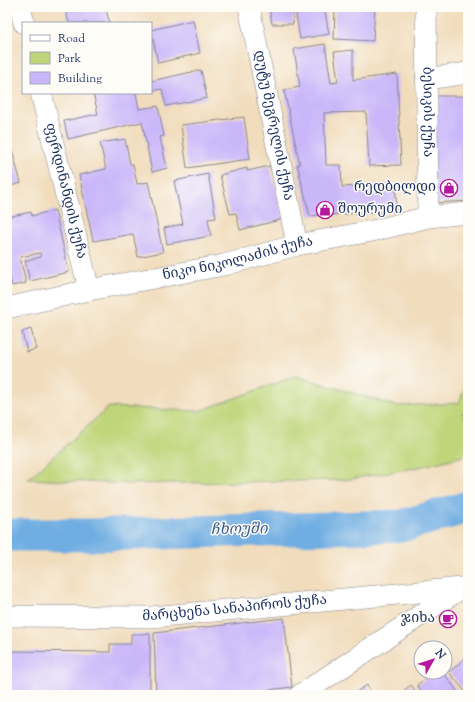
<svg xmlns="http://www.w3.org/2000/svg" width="475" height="702" viewBox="0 0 475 702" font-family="'Sorts Mill Goudy','Noto Serif Georgian',serif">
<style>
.green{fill:#bfd579;stroke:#6d826c}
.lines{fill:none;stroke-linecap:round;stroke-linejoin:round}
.river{stroke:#70ade2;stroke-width:33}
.building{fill:#cab7f9}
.minor-casing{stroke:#86868c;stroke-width:22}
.path{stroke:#86868c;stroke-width:2.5;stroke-dasharray:1 3;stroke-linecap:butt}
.minor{stroke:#fff;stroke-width:21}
.labels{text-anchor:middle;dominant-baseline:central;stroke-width:3;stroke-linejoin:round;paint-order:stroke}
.street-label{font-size:14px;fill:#1b2f5e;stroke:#fdfcf7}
.poi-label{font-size:14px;fill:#1b2f5e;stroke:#fdfcf7;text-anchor:end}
.water-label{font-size:15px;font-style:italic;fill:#395b8c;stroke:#fdfcf7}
</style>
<rect width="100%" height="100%" fill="#fdfcf7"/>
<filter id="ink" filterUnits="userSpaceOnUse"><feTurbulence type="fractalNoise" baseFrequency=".025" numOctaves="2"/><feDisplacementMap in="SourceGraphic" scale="8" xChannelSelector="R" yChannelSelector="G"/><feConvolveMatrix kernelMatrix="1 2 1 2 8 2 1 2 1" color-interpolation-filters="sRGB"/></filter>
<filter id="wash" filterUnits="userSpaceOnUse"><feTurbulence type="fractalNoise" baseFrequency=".012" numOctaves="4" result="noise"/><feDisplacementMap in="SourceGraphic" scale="16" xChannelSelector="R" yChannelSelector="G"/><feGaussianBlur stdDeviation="0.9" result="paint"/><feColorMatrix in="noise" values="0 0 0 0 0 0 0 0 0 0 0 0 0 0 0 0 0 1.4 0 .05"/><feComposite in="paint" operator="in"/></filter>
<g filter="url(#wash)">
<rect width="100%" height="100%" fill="#f1dcbb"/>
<path class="green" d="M296,376L396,406L459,403L468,378V455L415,468L345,480L128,484L28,479L109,407L199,411Z"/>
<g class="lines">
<path class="river" d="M7,535H88L401,526L468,507"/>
</g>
<g id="blocks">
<path class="building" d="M71,7H105L110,23H69L65,9Z
M269,7H293V24H272Z
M309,7H324L329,34L300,39L295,9Z
M335,7H375L373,41L334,39Z
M193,20L200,53L158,63L151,30Z
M325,44L331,83L338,82L334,52L353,50V80L397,74L401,165L369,166L366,112L324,113L326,165H341L342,187L395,184L397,211L310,216L297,164L300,165L284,90L300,87L294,49Z
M201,70L207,98L166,106L162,89L151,91V81Z
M93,93H136L139,109L158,106L164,136L160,137L167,168L152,172L142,122L68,139L64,121L98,114Z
M433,96H468L465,160H468V201L433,203Z
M244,117L250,159L187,168L181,125Z
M125,139L130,164H133L137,184L148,182L163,252L138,257L133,234L93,241L79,175L106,169L100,143Z
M12,150L21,183L7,187V151Z
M270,166L284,219L240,230L236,213L230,214L220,175L247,168V171Z
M208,174L216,218L208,219L211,236L167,244L164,228L183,224L174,181Z
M55,210L69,272L30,281L25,261L41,257L40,253L20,257L26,283L12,286L7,265V217L31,212L32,216Z
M31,329L36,349L27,352L22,332Z
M284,618L292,687L244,693L156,695L154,633Z
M131,634H150V695H7V651L110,652V644H131Z
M468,656V695L449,672Z
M434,672H443L460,695H424L417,685Z
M367,685L373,695H352Z
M411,685L419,695H398Z"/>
</g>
</g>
<g filter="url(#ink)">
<use href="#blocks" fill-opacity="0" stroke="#86868c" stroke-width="1"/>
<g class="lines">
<defs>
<g id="minor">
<path d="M20,7L24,23"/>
<path id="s1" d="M249,7L297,245"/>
<path id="s2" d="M426,7L428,217"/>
<path d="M426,79L468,73"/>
<path id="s3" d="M41,93L89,290"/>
<path id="s4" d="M7,308L89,290L224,265L297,245L377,230L428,217L468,213"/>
<path id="s5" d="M7,616L151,617L462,588"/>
<path d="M300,695L460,589"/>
</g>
</defs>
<use href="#minor" class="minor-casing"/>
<path class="path" d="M463,414L468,429"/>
<use href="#minor" class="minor"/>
</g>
</g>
<defs>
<symbol id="shop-ring" viewBox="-11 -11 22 22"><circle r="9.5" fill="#fdfcf7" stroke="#b5179e" stroke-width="1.5"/><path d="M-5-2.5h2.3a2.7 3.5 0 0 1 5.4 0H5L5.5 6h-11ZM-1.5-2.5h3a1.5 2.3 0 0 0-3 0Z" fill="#b5179e"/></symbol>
<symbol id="cafe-ring" viewBox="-11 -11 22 22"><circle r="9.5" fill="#fdfcf7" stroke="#b5179e" stroke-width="1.5"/><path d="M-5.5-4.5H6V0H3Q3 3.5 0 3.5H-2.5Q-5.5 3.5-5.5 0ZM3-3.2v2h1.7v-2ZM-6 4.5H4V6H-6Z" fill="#b5179e"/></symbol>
</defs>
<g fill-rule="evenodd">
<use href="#shop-ring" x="439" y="178" width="20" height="20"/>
<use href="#shop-ring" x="315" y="200" width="20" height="20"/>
<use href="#cafe-ring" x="438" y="609" width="20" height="20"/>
</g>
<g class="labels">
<g class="street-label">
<text stroke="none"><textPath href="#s2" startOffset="105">ბესიკის ქუჩა</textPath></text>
<text stroke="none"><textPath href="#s1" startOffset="121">დუტუ მეგრელის ქუჩა</textPath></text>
<text stroke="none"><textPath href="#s3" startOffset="101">ფერდინანდის ქუჩა</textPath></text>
<text stroke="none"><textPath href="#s4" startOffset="236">ნიკო ნიკოლაძის ქუჩა</textPath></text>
<text stroke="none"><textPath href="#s5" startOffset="228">მარცხენა სანაპიროს ქუჩა</textPath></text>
</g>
<g class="poi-label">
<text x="436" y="188">რედბილდი</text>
<text x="338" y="210" text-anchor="start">შოურუმი</text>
<text x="435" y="619">ჯიხა</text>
</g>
<g class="water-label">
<text transform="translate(239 530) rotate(-1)">ჩხოუში</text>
</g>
</g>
<rect width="475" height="702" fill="none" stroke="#fdfcf7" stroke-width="24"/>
<rect x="22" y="22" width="130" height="72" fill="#fdfcf7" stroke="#a3aaba"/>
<rect x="30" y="35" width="20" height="6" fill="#ffffff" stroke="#a3aaba"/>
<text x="58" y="42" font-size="12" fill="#1b2f5e">Road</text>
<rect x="30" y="52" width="20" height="12" fill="#bfd579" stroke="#a3aaba"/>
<text x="58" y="62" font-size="12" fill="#1b2f5e">Park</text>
<rect x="30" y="72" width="20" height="12" fill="#cab7f9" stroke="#a3aaba"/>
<text x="58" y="82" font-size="12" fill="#1b2f5e">Building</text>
<g transform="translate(433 660) rotate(51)"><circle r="19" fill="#fdfcf7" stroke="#a3aaba"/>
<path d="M0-3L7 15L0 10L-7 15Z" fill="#b5179e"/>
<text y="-6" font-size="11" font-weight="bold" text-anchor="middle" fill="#1b2f5e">N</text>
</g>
</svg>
